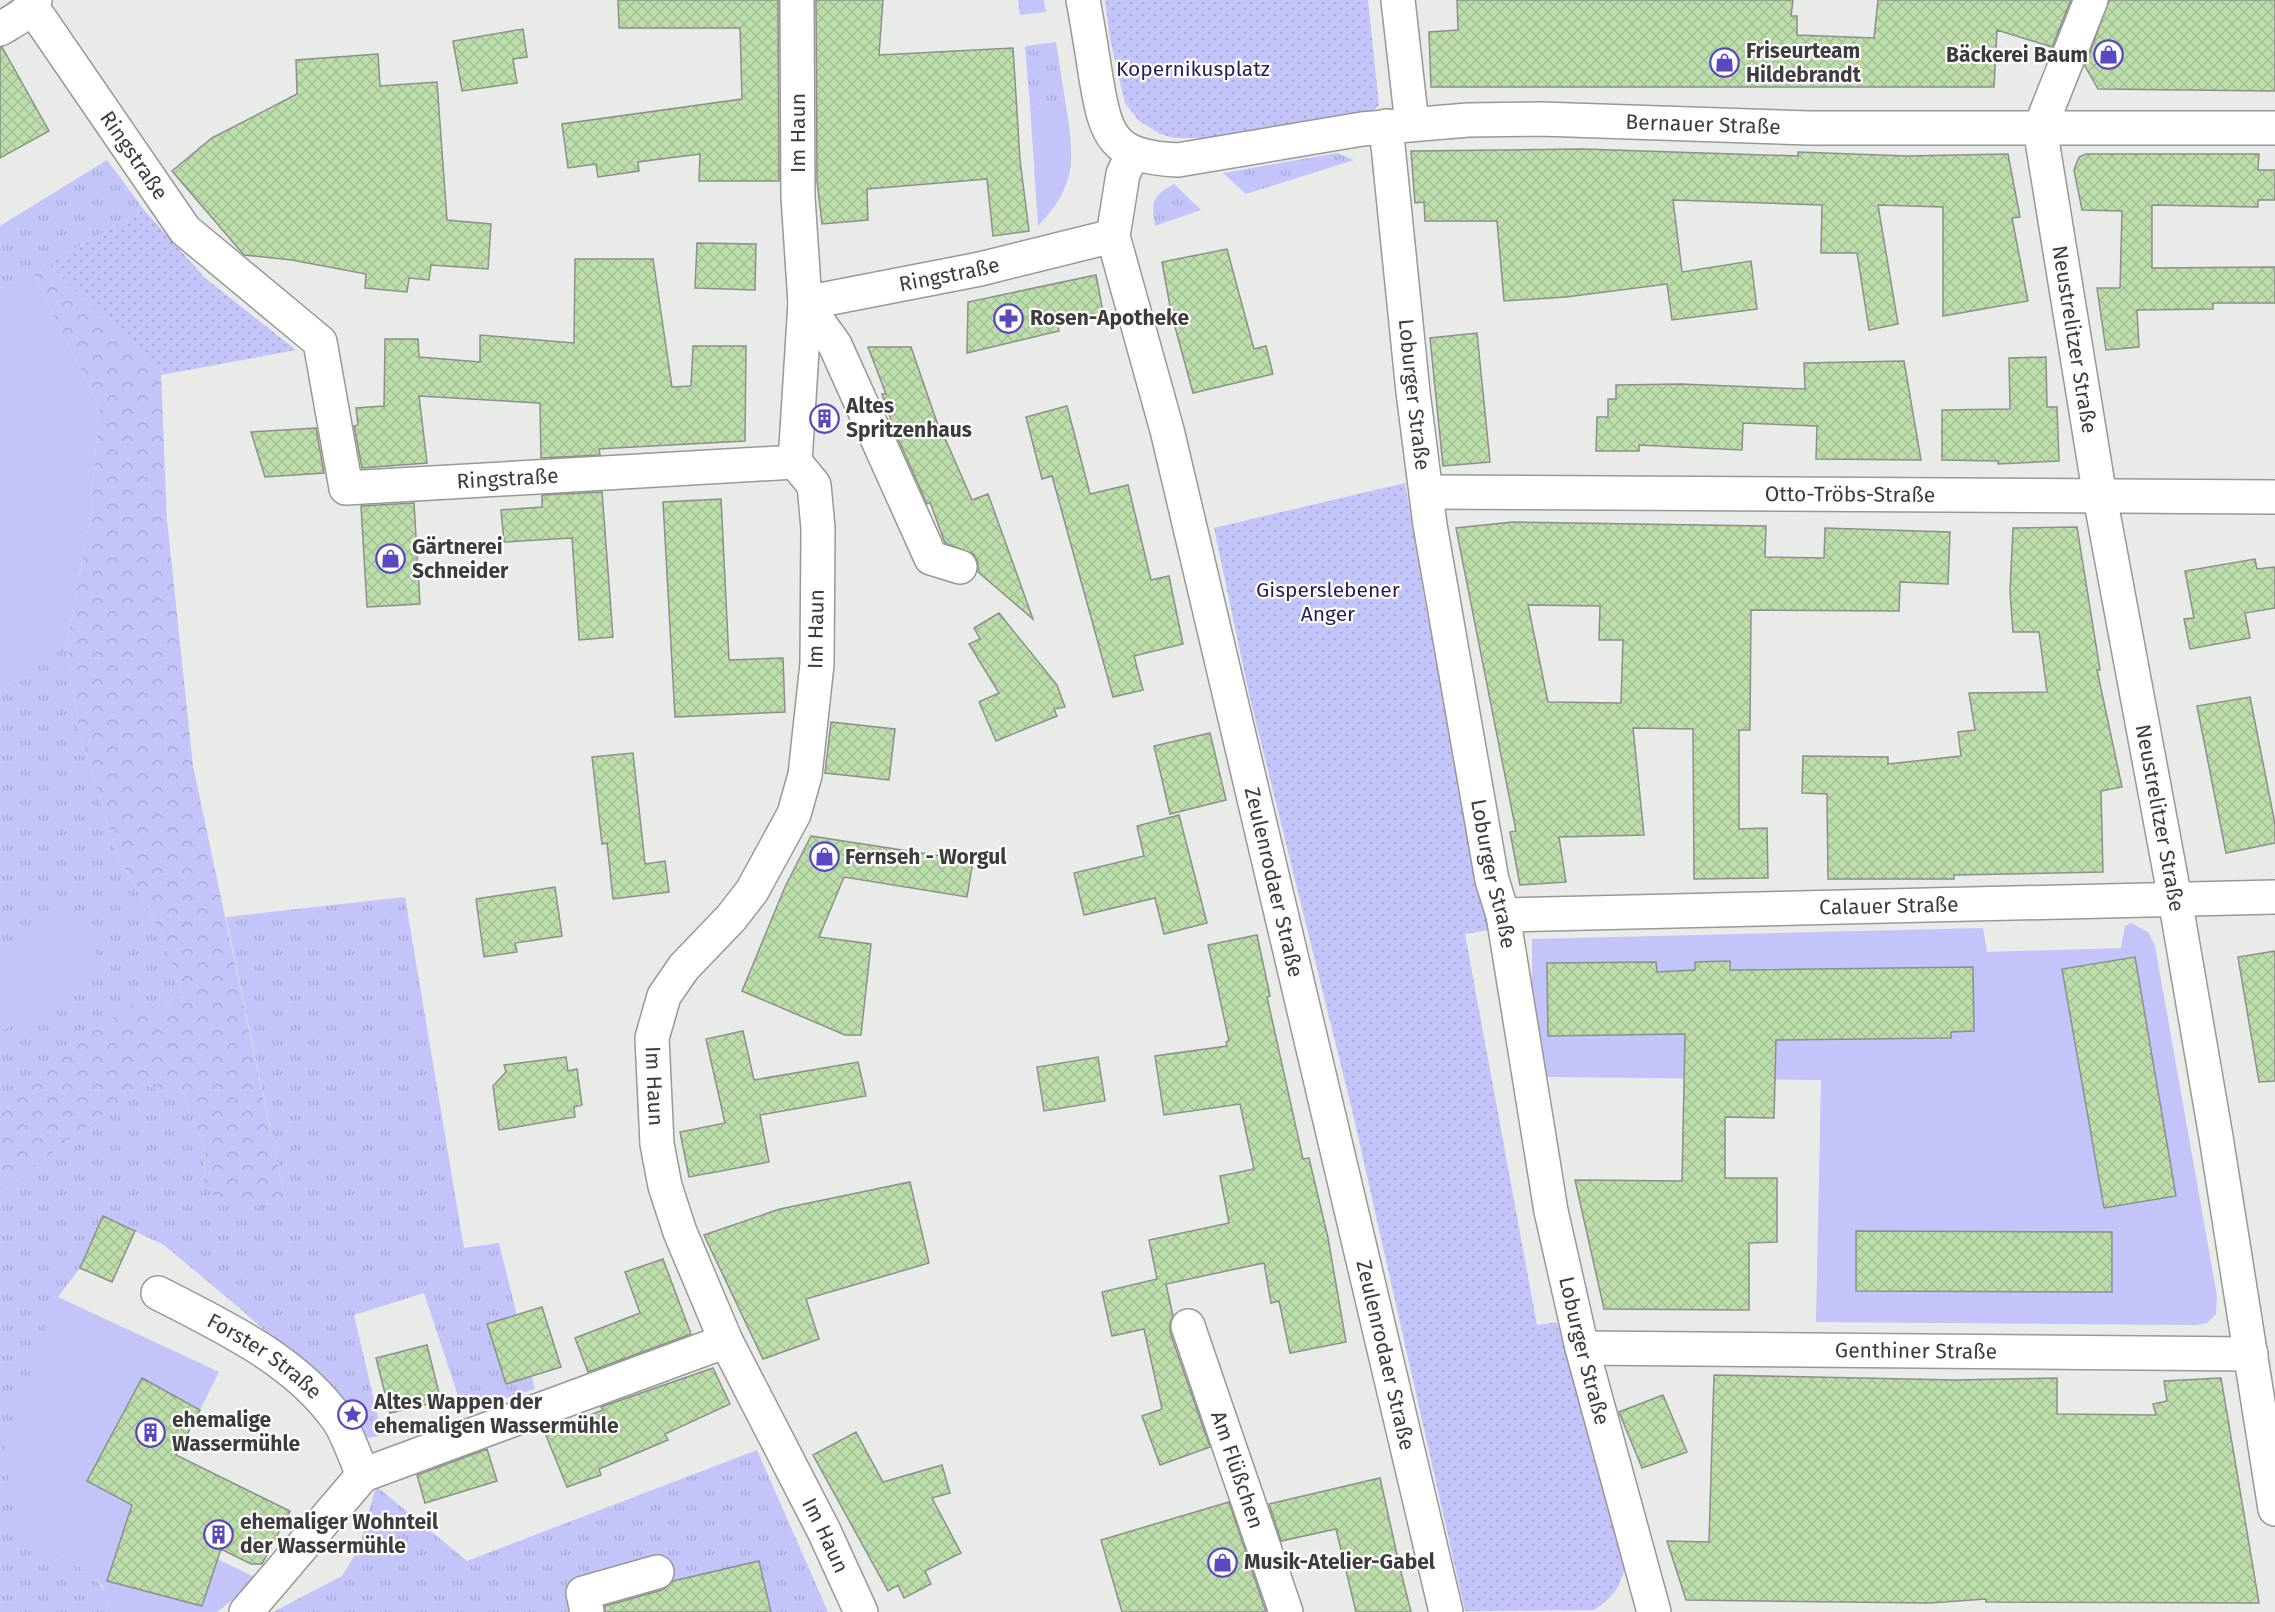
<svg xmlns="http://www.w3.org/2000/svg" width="2275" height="1612" viewBox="0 0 2275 1612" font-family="'Fira Sans',sans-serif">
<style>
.grass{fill:url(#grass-tufts)}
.forest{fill:url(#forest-crowns)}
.park{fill:url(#park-dots)}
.garden{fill:#c3c4f9}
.building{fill:url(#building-cross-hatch);stroke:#8d8f8c;stroke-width:1.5;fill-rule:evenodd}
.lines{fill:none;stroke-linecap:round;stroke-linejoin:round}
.minor-casing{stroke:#979996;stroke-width:36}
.minor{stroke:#fff;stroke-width:33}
.labels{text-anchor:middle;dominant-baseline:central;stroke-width:4.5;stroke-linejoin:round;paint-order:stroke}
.poi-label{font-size:21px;font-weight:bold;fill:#3b3c3b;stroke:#fff;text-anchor:start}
.park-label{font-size:21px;fill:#271f5d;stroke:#fff}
.street-label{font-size:21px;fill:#3b3c3b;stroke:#fff}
</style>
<defs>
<pattern id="grass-tufts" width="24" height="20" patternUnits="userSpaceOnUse" patternTransform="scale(1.5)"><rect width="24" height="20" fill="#c3c4f9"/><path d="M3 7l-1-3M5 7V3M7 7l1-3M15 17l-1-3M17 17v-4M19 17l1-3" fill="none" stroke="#a8a9d6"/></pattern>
<pattern id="forest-crowns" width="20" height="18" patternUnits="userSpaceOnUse" patternTransform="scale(1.5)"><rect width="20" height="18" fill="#c3c4f9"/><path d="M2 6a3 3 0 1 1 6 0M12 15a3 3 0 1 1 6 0" fill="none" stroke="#a8a9d6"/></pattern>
<pattern id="park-dots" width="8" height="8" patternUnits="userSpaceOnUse" patternTransform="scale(1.5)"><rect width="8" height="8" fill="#c3c4f9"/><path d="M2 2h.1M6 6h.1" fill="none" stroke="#a8a9d6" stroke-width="1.8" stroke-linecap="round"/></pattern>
<pattern id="building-cross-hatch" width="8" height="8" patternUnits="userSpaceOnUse" patternTransform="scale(1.5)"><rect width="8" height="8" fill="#bddeab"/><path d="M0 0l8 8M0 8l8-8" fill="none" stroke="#a3bf94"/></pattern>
</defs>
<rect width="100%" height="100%" fill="#e9ebe8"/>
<path class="grass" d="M1018,0H1044L1046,12L1020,15Z
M1056,42L1065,100L1030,105L1025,46Z
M1337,153L1354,160L1246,194L1223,173Z
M107,160L144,210L48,264L0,287V226Z
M1174,184L1201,210L1155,226C1151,201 1152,197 1174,184Z
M67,645L79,730L118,858L161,931L181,989L162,1010L0,1098V690Z
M405,897L464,1248L499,1243L535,1389L463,1411L424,1293L354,1315L382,1435L369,1438L353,1426L318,1377L237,1306L164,1245L104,1217L80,1268L58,1297L37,1543C60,1556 117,1579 106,1612H0V1193L143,1084L186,1100L205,1149L204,1182L287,1208L226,917Z
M757,1450L828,1612H771L759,1561L603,1598L606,1612H273L342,1576L359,1548L376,1486L467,1561Z"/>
<path class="forest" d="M48,264L161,375L167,520L193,766L287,1208L221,1205L204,1182L205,1149L186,1100L143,1084L0,1193V1098L137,1001L162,1010L181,989L161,931L118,858L79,730L67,645L91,511L99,407L32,270Z"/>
<path class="park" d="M1105,0H1368L1379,105L1374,110L1210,138H1175L1160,134L1138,120L1125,103L1110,39Z
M144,210L205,278L296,350L161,375L48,264Z
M1405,483L1425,602L1489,930L1465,934L1537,1325L1557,1322L1626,1560C1623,1583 1614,1598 1594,1610L1465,1611L1353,1114L1249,694L1214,528Z"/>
<path class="garden" d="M1065,100C1074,156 1079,183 1038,226L1030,105Z
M32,270L99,407L91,511L67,645L0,690V287Z
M69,909L105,970L4,1030L0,1023V950Z
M2131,923L2148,932L2155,946L2217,1296L2216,1314L2207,1323L2197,1325L1816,1322L1821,1080L1547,1077L1532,1000V939L1983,928L1987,952L2121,948L2125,926Z
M58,1297L219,1372L200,1410L142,1379L87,1481L145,1512L108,1581L202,1606L217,1559L259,1579L217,1612H106L108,1605L103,1586L82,1568L37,1543L15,1521L4,1449Z"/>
<path class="building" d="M618,0H778L779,181H699L700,154L638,162L639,171L598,177L596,164L568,168L562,124L742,99L740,28H619Z
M816,0H883L879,55L1013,48L1020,160L1029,231L993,236L987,179L867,189L868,220L822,224L817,181Z
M1457,0H1793L1791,16H1797V35L1874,38L1878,0H2071L2052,47L1997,30L1994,87H1431L1429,32L1458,30Z
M2109,0H2275V91L2098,89L2085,66Z
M523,29L527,57L513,59L517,83L462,91L453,41Z
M2,47L49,131L0,158V48Z
M378,54L380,86L437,82L447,220L491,224L488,269L431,265L429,280L409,278L407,292L365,288L366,274L292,260L244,255L172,171L212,138L297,94L296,60Z
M1582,149L1798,156V152L1907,156L2008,154L2020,217L2012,218L2028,301L1943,316V207L1878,205L1898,324L1869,330L1857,253H1821L1822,205L1673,200L1682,272L1751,261L1757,309L1672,320L1667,284L1566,297L1504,301L1497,221H1425L1424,202L1415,203L1411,151Z
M2086,154H2259L2258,170H2275V200H2258V207L2152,205V268L2275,267V303H2213V309L2137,310L2139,347L2106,350L2097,288H2120L2122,211L2082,210L2074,170L2079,157Z
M697,243L756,244L755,290L695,288Z
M1227,249L1254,349L1266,346L1273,374L1193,393L1171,312L1162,262Z
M575,259H653L672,387L691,386L693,346H746L745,441L615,448L599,449L600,455L541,458L540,403L419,396L427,463L362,468L354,426L358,425L356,408L384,406L385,339H418L419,357L480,362V335L574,343Z
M1096,275L1104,317L1058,326L1059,331L967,353L968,302Z
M1477,333L1490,462L1443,466L1430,338Z
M868,347H911L942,437L944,436L972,500L988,494L1033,619L978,572V562L973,554L945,543L930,502L927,504L896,434L882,394H886Z
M2046,357L2047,407H2057L2059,461L1998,464V461L1942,460V410L2010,409L2009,358Z
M1904,361L1921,460L1816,459L1817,426L1743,423L1742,450L1639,445V451H1596L1597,417H1608V399H1616V385L1681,384L1805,389L1804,363Z
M1067,406L1090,494L1128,485L1151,580L1169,576L1183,644L1134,656L1143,690L1113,697L1052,476L1042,479L1026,417Z
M316,428L324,473L265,477L251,432Z
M602,492L613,637L579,640L572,538L504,542L501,510L542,507V495Z
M721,499L729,660L783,658L785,712L675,717L663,502Z
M414,503L420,604L367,607L361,506Z
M1513,522L1766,526L1765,557L1824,558L1825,528L1950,532L1948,584L1900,582L1899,611L1751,610L1750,730H1739V829L1767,828L1768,878L1694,879L1693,729L1633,728L1644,835L1559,837L1566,882L1520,885L1510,832L1516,831L1456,528ZM1528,605L1600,606L1599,640H1623L1621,703L1548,702Z
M2077,527L2100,670H2097L2122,787L2101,791L2103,872L1954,875V879H1828L1827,794L1802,793L1803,756L1888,757V764L1961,756L1958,732L1975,730L1969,693L2047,692L2039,632H2013L2010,592L2013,528Z
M2255,559L2257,569L2275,567V608L2245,613L2250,638L2190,649L2184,619L2194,618L2185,571Z
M999,613L1057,685L1065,707L1054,709L1057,716L996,741L979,702L999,693L969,644L980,639L974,628Z
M2250,697L2275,824V843L2226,853L2197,706Z
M831,722L895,729L889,780L825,773Z
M1210,733L1226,800L1170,814L1154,746Z
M633,753L645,864L665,861L669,892L613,899L607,843L602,844L592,757Z
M1179,815L1207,923L1164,934L1155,898L1084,915L1074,873L1144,856L1137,826Z
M811,836L973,861L967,897L844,877L819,937L871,944L861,1035H845L742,991L785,887Z
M555,887L562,936L515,943L517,952L484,957L476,899Z
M1257,935L1270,996L1267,997L1303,1159L1309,1158L1328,1238L1346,1342L1290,1353L1279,1301L1271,1303L1264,1263L1166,1284L1173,1316L1170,1323V1332L1210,1447L1160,1465L1142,1416L1162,1409L1144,1329L1112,1336L1102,1292L1157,1279L1149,1240L1229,1223L1220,1176L1254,1169L1240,1104L1164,1115L1155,1056L1227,1046L1226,1042L1229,1041L1208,945Z
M2275,951V1081L2259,1082L2238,957Z
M2135,957L2176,1196L2104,1208L2062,969Z
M1730,961V970L1973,967L1974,1031L1951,1032V1038L1776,1040L1774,1118L1725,1117V1178H1777V1242L1749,1243V1310L1604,1309L1575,1180L1682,1181L1685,1034L1548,1036L1547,963L1656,962L1657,972L1695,970V962Z
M743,1031L754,1080L858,1062L866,1096L760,1115L769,1162L689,1177L680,1132L725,1123L706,1039Z
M566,1057L568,1071L577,1069L582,1105L574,1107L575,1117L499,1130L493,1086L506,1072L504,1065Z
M1098,1057L1105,1101L1044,1111L1037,1067Z
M910,1182L929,1263L806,1299L819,1339L763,1359L704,1235L780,1209Z
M103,1216L135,1231L112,1282L80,1268Z
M1856,1231L2112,1232V1292L1856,1291Z
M663,1259L691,1334L588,1372L575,1338L640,1313L625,1272Z
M542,1307L561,1367L506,1384L487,1324Z
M427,1345L441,1401L390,1413L376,1358Z
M713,1368L730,1404L665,1434L668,1440L599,1469L601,1475L567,1487L545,1433L603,1410L601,1407Z
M1714,1375L1954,1380L2057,1378V1414L2156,1415L2153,1404L2167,1401L2164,1381L2221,1378L2259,1603L1986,1602V1599L1930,1603L1686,1600L1667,1541L1709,1542Z
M142,1378L200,1410L176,1455L290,1511L262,1564H251L221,1549L202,1606L107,1581L132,1505L87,1481Z
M1663,1395L1687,1452L1642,1468L1619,1412Z
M856,1432L883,1482L942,1465L950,1493L932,1498L961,1553L925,1571L931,1584L904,1598L898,1585L888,1591L813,1455Z
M487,1449L497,1481L425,1503L417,1475Z
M1380,1478L1400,1568L1411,1612H1356L1336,1529L1281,1541L1269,1504Z
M1229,1502L1266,1612H1122L1101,1540Z
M759,1561L771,1612H605V1606L662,1590L673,1581Z"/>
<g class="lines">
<defs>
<g id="minor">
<path id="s1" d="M1083,0C1088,26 1092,52 1096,78C1106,137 1112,157 1178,160L1362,129L1468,120L1540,119L1809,128H2275"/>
<path d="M1398,0L1412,124"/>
<path id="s2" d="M2091,0L2040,128L2100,497L2175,899L2216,1137L2275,1509"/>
<path id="s3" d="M32,7L185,230L320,342L346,488L795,462"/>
<path d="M0,29C13,21 29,14 35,0"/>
<path id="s4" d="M1386,126L1413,392L1430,525L1492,880L1503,915L1551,1211L1582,1348L1654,1612"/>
<path id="s5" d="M1133,153L1123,174L1113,236L1167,430L1446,1612"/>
<path d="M805,303L835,345L931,558L960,567"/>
<path id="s6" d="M805,303L980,269L1113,236"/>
<path id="s7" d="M795,462L814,485L818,528L817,664L805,775L794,814L752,891L731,918L684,967L664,996L652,1038L657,1144L665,1186L680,1232L726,1341L824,1531L861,1612"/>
<path d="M795,462L805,303L798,197L797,0"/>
<path id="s8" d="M1426,492L2275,497"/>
<path id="s9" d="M1503,915L2275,897"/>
<path id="s10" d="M158,1293C222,1326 296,1360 338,1420C349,1436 355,1458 363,1475"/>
<path id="s11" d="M1188,1326L1286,1612"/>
<path id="s12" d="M1582,1348L2251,1354"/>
<path d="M246,1612L363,1475L726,1341"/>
<path d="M587,1612L583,1593L657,1572"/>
</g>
</defs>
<use href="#minor" class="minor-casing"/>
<use href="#minor" class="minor"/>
</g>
<defs>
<symbol id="shop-ring" viewBox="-11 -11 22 22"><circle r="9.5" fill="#fff" stroke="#5949c1" stroke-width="1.5"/><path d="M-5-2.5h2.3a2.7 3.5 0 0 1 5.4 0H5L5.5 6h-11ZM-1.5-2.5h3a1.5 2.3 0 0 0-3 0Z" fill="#5949c1"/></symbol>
<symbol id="pharmacy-ring" viewBox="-11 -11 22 22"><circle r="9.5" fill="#fff" stroke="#5949c1" stroke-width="1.5"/><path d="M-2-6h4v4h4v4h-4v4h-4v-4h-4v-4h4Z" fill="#5949c1"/></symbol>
<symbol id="building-ring" viewBox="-11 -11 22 22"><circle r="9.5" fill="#fff" stroke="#5949c1" stroke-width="1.5"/><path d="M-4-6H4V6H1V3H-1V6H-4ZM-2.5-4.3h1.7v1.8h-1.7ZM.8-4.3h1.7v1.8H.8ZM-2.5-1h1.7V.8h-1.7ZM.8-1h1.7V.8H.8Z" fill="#5949c1"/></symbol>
<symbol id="sight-ring" viewBox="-11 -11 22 22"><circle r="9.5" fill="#fff" stroke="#5949c1" stroke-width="1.5"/><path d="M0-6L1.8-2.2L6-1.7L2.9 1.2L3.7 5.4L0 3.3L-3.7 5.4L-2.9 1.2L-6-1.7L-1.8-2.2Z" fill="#5949c1"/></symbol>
</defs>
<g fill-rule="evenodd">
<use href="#shop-ring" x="2092" y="38" width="33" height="33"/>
<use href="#shop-ring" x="1708" y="46" width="33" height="33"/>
<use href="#pharmacy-ring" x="992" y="302" width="33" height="33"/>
<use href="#building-ring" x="808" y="402" width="33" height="33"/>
<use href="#shop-ring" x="374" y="542" width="33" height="33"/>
<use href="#shop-ring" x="808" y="840" width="33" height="33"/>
<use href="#sight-ring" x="336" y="1398" width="33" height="33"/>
<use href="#building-ring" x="134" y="1416" width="33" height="33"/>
<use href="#building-ring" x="202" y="1518" width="33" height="33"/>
<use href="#shop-ring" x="1206" y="1546" width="33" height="33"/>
</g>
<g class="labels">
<g class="poi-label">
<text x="1746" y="51">Friseurteam<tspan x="1746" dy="24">Hildebrandt</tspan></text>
<text x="2088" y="55" text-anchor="end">Bäckerei Baum</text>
<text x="1030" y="318">Rosen-Apotheke</text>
<text x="846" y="406">Altes<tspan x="846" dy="24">Spritzenhaus</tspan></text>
<text x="412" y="547">Gärtnerei<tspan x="412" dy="24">Schneider</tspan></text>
<text x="845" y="857">Fernseh - Worgul</text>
<text x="374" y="1402">Altes Wappen der<tspan x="374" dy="24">ehemaligen Wassermühle</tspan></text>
<text x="172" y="1420">ehemalige<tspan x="172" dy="24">Wassermühle</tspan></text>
<text x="240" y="1522">ehemaliger Wohnteil<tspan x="240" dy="24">der Wassermühle</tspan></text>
<text x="1244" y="1562">Musik-Atelier-Gabel</text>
</g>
<g class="park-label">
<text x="1193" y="69">Kopernikusplatz</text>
<text x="1328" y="590">Gisperslebener<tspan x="1328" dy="24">Anger</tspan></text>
</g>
<g class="street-label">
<text stroke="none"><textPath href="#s1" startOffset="740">Bernauer Straße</textPath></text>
<text transform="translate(798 133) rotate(-90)">Im Haun</text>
<text stroke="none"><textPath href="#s3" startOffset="180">Ringstraße</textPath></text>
<text stroke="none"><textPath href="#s6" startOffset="147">Ringstraße</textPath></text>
<text stroke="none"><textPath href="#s2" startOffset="352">Neustrelitzer Straße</textPath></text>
<text stroke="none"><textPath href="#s4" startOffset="270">Loburger Straße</textPath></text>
<text stroke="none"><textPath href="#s3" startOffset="756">Ringstraße</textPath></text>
<text stroke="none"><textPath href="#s8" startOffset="424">Otto-Tröbs-Straße</textPath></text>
<text transform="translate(816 629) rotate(-89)">Im Haun</text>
<text stroke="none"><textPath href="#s2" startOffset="838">Neustrelitzer Straße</textPath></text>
<text stroke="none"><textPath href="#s4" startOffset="756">Loburger Straße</textPath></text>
<text stroke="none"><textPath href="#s5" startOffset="752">Zeulenrodaer Straße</textPath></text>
<text stroke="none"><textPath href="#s9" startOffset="386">Calauer Straße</textPath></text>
<text stroke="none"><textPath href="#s7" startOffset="678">Im Haun</textPath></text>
<text stroke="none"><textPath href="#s4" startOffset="1242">Loburger Straße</textPath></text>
<text stroke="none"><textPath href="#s12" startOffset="334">Genthiner Straße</textPath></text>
<text stroke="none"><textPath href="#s5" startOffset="1238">Zeulenrodaer Straße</textPath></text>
<text stroke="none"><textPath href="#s10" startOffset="124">Forster Straße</textPath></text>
<text stroke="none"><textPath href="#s11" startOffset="152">Am Flüßchen</textPath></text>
<text stroke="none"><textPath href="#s7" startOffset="1164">Im Haun</textPath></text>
</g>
</g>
</svg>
